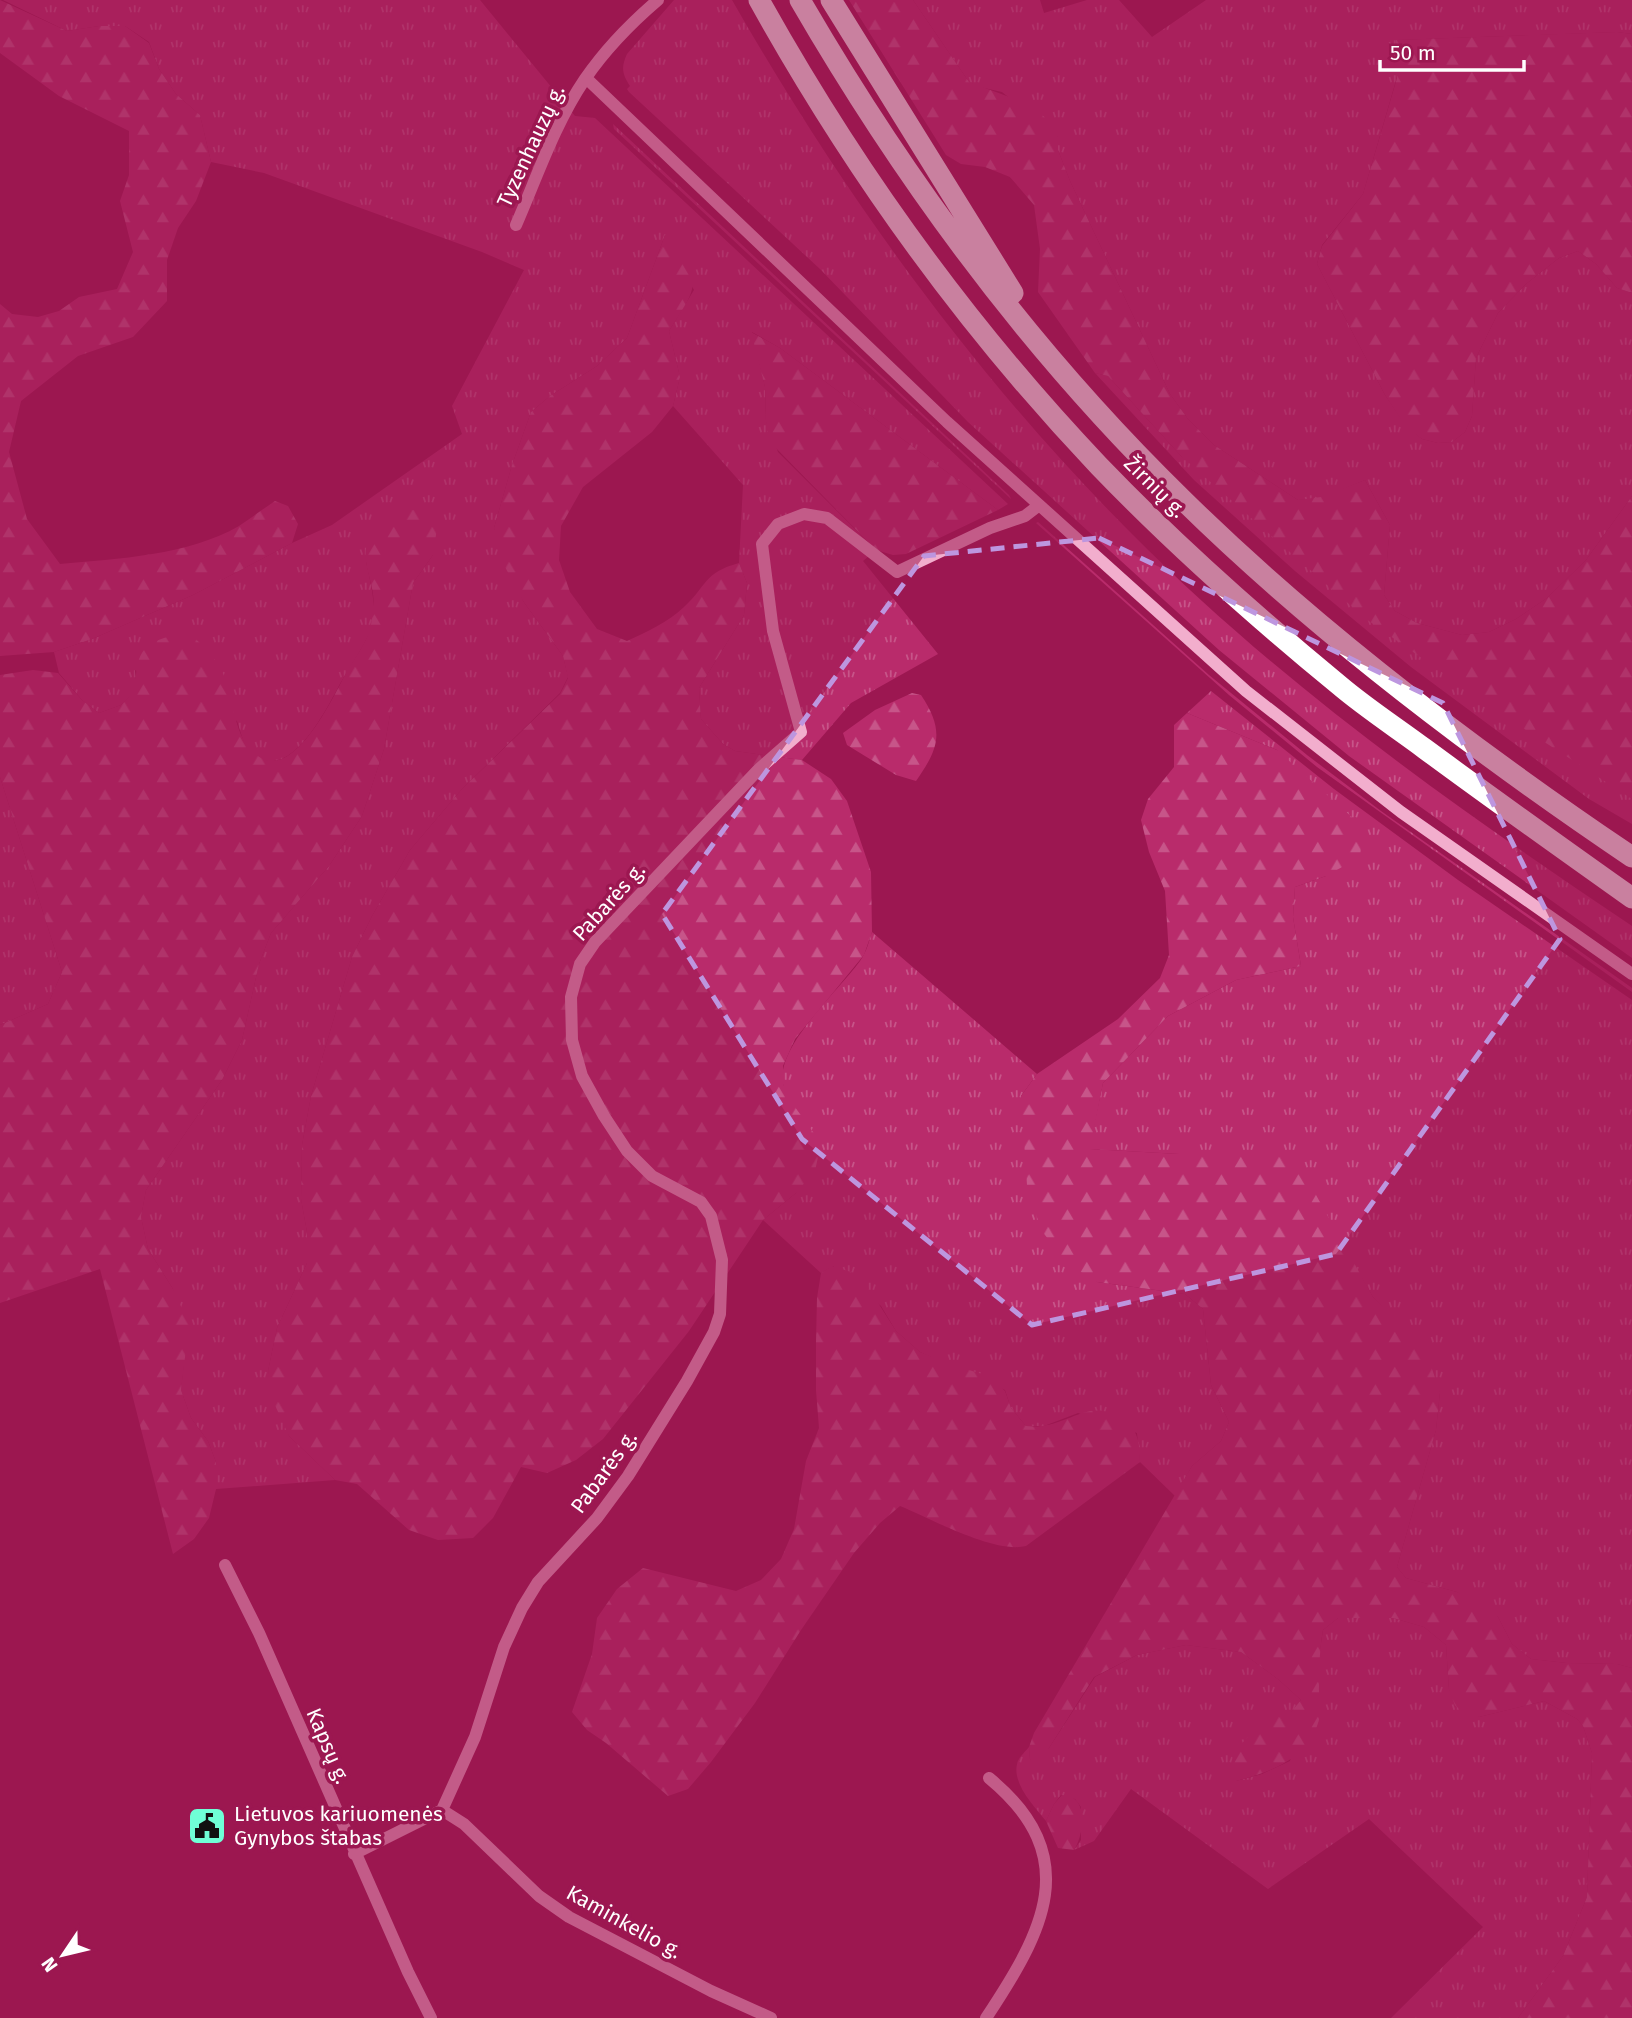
<svg xmlns="http://www.w3.org/2000/svg" width="1632" height="2018" viewBox="0 0 1632 2018" font-family="'Fira Sans',sans-serif">
<style>
.grass{fill:url(#grass-tufts)}
.forest{fill:url(#forest-firs)}
.lines{fill:none;stroke-linecap:round;stroke-linejoin:round}
.minor{stroke:#f2aecd;stroke-width:12}
.highway{stroke:#fff;stroke-width:21}
.marked{fill:none;stroke:#bd96df;stroke-width:5;stroke-dasharray:14 9;stroke-linejoin:round}
.labels{text-anchor:middle;dominant-baseline:central;stroke-width:7;stroke-linejoin:round;paint-order:stroke}
.street-label{font-size:21px;fill:#fff;stroke:#9c1751}
.poi-label{font-size:21px;fill:#fff;stroke:#9c1751;text-anchor:start}
</style>
<defs>
<pattern id="grass-tufts" width="24" height="20" patternUnits="userSpaceOnUse" patternTransform="scale(1.75)"><rect width="24" height="20" fill="#b92b6b"/><path d="M3 7l-1-3M5 7V3M7 7l1-3M15 17l-1-3M17 17v-4M19 17l1-3" fill="none" stroke="#c75589"/></pattern>
<pattern id="forest-firs" width="22" height="20" patternUnits="userSpaceOnUse" patternTransform="scale(1.75)"><rect width="22" height="20" fill="#b92b6b"/><path d="M5 1l3.5 6h-7zM16 11l3.5 6h-7z" fill="#c75589"/></pattern>
</defs>
<rect width="100%" height="100%" fill="#9c1751"/>
<path class="grass" d="M3,0H480L575,116L595,118L1008,504L998,510L780,348L752,332L765,387L766,422L778,452L876,550L863,561L938,654L851,703L802,760L735,751L723,744L701,719L699,688L744,615L747,583L739,563L743,485L673,406L680,377L669,331L694,290L665,235L627,338L597,366L550,396L531,412L512,465L494,528L523,601L563,656L568,677L560,693L462,789L410,850L372,916L352,957L311,1096L302,1145L301,1199L307,1232V1263L277,1328L268,1371L289,1436L335,1480L216,1489V1462L208,1441L191,1418L181,1390L184,1362L173,1289L148,1249L141,1217L146,1190L222,1080L242,1040L259,964L271,933L329,866L362,816L384,749L413,583L433,555L366,562C371,585 378,608 370,631C363,648 350,666 341,682C327,708 287,791 249,750C243,743 240,730 237,721L135,670L137,690L121,705L99,713L82,700L59,673L54,652L92,639L193,595L292,543L332,525L462,434L452,406L524,270L482,252L264,173L211,162L200,115L176,94L159,69L149,42L125,26H99L67,31Z
M674,0H732C843,194 974,376 1132,534C1282,685 1456,808 1632,926V958L1349,756L1219,650L968,422L820,269L629,92L627,89L630,86C622,74 621,67 627,54Z
M913,0H1040L1044,13L1087,0H1119L1152,37L1206,0H1632V34L1617,32L1397,40V77L1363,194L1322,245L1317,264L1385,395L1406,426L1422,439L1438,443L1452,442L1465,432L1472,416L1476,358L1498,313L1526,284L1559,258L1578,251L1596,264L1617,288L1632,293V496L1586,560L1547,598L1516,619L1489,632L1462,635L1417,623L1395,611L1384,595L1390,525L1365,480L1321,498L1298,500L1214,445L1188,419L1170,394L1070,181L1058,150V137L1002,92L980,87L969,82Z
M613,124L1009,495L1011,499L614,129Z
M1095,373L1108,376L1181,456L1632,799V824L1589,799L1411,667L1295,571L1194,480Z
M1038,522L1209,675L1307,755L1381,811L1632,988V992L1317,767L1229,695L1036,523Z
M1211,691L1334,789L1458,880L1632,1000V1668L1617,1664L1567,1663L1531,1659L1512,1644L1498,1617L1457,1592L1406,1578L1397,1567L1436,1430L1440,1392L1393,1318L1373,1297L1335,1232L1179,1154L1089,1149L1103,1083L1168,1016L1236,980L1301,966L1293,917L1295,887L1326,876L1277,750L1187,713Z
M0,777L62,972L48,1004L0,1025Z
M872,932L1037,1074L1021,1096L1097,1282L1185,1294L1203,1309L1211,1385L1229,1422L1221,1441L1192,1466L1175,1496L1140,1462L1137,1433L1078,1413L1044,1426H1026L1011,1408L1005,1390L920,1352L896,1331L881,1306L833,1266L821,1273L763,1220L796,1193L820,1144C808,1127 788,1105 783,1084C775,1046 842,988 862,958C867,950 869,941 872,932Z
M1338,1618H1393L1424,1627L1446,1645L1449,1690L1479,1717L1544,1701L1577,1719L1583,1726L1592,1753L1587,1897L1563,1956L1518,2018H1391L1483,1927L1369,1819L1268,1889L1131,1789L1094,1841L1074,1850L1081,1840V1807L1075,1799L1061,1795L1054,1804L1046,1821C1034,1806 1010,1782 1018,1761C1020,1756 1026,1751 1029,1747L1030,1760L1049,1748L1095,1677L1137,1655L1186,1645L1241,1652L1279,1680L1301,1700L1236,1781L1262,1774L1290,1761L1320,1650L1323,1630Z"/>
<path class="forest" d="M0,0L67,31L99,26H125L149,43L159,69L176,94L200,115L211,162L196,201L178,228L167,260V301L133,337L78,356L21,401L9,452L27,519L60,564C118,559 189,555 239,526C251,518 263,509 275,501L288,506L298,524L292,543L193,595L92,639L54,652L0,656V304L12,314L38,317L59,311L79,297L117,289L133,252L120,201L129,175V131L59,96L0,53Z
M849,0H913L969,82L1031,105L1051,123L1058,137V150L1070,181L1170,394L1188,419L1214,445L1298,500L1321,497L1365,480L1390,525L1384,595L1395,611L1417,623L1462,635L1489,632L1516,619L1547,598L1586,560L1632,496V799L1500,713L1366,619L1181,456L1108,376L1095,373L1038,292L1040,249L1034,205L1010,177L985,167L961,164L946,155Z
M1617,32L1632,34V293L1617,288L1596,264L1578,251L1559,258L1526,284L1498,313L1476,358L1472,416L1465,432L1452,442L1438,443L1422,439L1406,427L1385,395L1317,264L1322,246L1363,194L1397,78L1396,40Z
M665,235L686,244C700,290 693,292 669,331L680,377L673,406L652,432L583,487L561,526L559,560L570,592L597,629L627,641C647,632 668,622 684,607C708,585 703,573 739,563L747,583L744,615L699,688L701,719L723,744L735,751L802,760L831,779L847,801L871,872L872,932L864,955L795,1039L783,1066V1084L792,1103L821,1143L815,1171L796,1193L763,1220L689,1331L603,1439L576,1460L547,1473L521,1467L493,1518L473,1538L438,1540L409,1530L357,1484L335,1480L289,1436L274,1403L268,1371L277,1328L307,1263V1232L301,1199L302,1145L311,1096L352,957L372,916L410,850L462,789L560,694L568,678L563,656L523,601L504,565L494,528L512,465L531,412L550,396L597,366L627,338Z
M751,332L780,348L998,510L906,554L893,555L876,550L770,442L766,422L765,387Z
M404,508L423,512L437,528L433,555L413,583L384,749L362,816L329,866L271,933L259,964L242,1040L222,1080L146,1190L141,1217L148,1249L173,1289L189,1324L181,1390L191,1418L208,1441L216,1462V1489L209,1518L194,1539L173,1554L100,1269L0,1303V1025L48,1004L62,972L0,777V675L33,670L58,673L82,700L99,713L121,705L136,690C134,647 148,639 188,633C204,645 217,659 225,678C235,703 234,744 261,758C296,778 335,694 347,671C355,658 366,643 370,629C372,622 372,614 373,607C377,586 358,560 369,540C377,525 389,516 404,508Z
M912,693L921,695C945,731 939,748 916,781L896,775L847,745L843,733L875,710Z
M1187,713L1277,750L1363,827L1360,857L1326,876L1295,887L1293,917L1301,966L1236,980L1168,1016L1103,1083L1090,1149L1179,1154L1292,1152L1373,1297L1425,1349L1440,1392L1436,1430L1397,1567L1406,1578L1457,1592L1481,1603L1498,1617L1512,1644L1531,1659L1567,1663L1617,1664L1632,1668V2018H1518L1563,1956L1587,1897L1592,1753L1583,1726L1577,1719L1544,1701L1479,1717L1462,1712L1455,1705L1449,1690L1446,1645L1424,1627L1393,1618H1338L1323,1630C1319,1652 1319,1674 1319,1696C1319,1704 1321,1716 1318,1723C1307,1760 1269,1772 1236,1781L1232,1754L1271,1712H1291L1301,1700L1279,1680L1241,1652L1186,1645L1137,1655L1094,1677L1049,1748L1039,1757L1030,1760L1029,1747L1034,1733L1192,1466L1221,1441L1229,1422L1211,1385L1203,1309L1185,1294L1097,1282L1068,1264L1041,1230L1027,1185L1021,1096L1037,1074L1118,1019L1160,978L1169,955L1165,891L1149,852L1141,820L1148,799L1174,767V725Z
M832,1266L851,1272L866,1284L896,1331L920,1352L952,1365L989,1376L1005,1391L1011,1408L1026,1426C1031,1426 1037,1427 1042,1426C1073,1422 1090,1399 1122,1418C1138,1428 1140,1444 1140,1462L1026,1546C994,1554 930,1518 900,1506L880,1523L854,1553L801,1630L755,1703L711,1762L688,1789L668,1796L606,1743L587,1730L572,1712L592,1654L597,1618L617,1589L643,1568L736,1591L761,1580L781,1559L794,1529L806,1461L819,1428L816,1390V1342L817,1298L821,1273Z
M1062,1795C1065,1796 1069,1796 1073,1798C1088,1807 1082,1838 1074,1850L1058,1848L1046,1821L1054,1804Z"/>
<g class="lines">
<path class="minor" d="M586,78L947,422L1246,691L1401,812L1632,974
M516,225C537,177 555,123 585,79C605,50 631,23 658,0
M225,1565L259,1633L408,1972L431,2018
M442,1810L464,1824L539,1896L569,1917L711,1991L771,2018
M354,1854L442,1810L475,1737L504,1647L522,1608L538,1582L597,1518L628,1476L687,1381L714,1332L720,1314L722,1260L711,1216L701,1202L652,1176L627,1151L604,1116L582,1076L572,1040L571,997L580,964L595,942L759,769L801,732L773,631L762,544L778,524L804,514L827,518L897,572L990,528L1025,516L1038,506
M986,2018C1043,1932 1085,1857 989,1778"/>
<path class="highway" d="M759,0C852,167 967,327 1099,466C1174,544 1255,616 1339,685C1366,708 1397,728 1425,749C1494,800 1563,849 1632,898
M800,0C905,181 1032,353 1182,499C1317,632 1475,751 1632,857
M831,0L1013,293"/>
</g>
<path d="M0 0H1632V2018H0ZM1099,538L1443,703L1560,939L1336,1254L1032,1325L802,1139L662,914L924,556Z" fill="#9c1751" fill-opacity=".55" fill-rule="evenodd"/>
<path class="marked" d="M1099,538L1443,703L1560,939L1336,1254L1032,1325L802,1139L662,914L924,556Z"/>
<defs>
<symbol id="civic-square" viewBox="-11 -11 22 22"><rect x="-9" y="-9" width="18" height="18" rx="4" fill="#6fffd6" stroke="#9c1751"/><path d="M-.6-6.5H3V-4.5H.6V-3L4-1V1h2V6H-6V1h2V-1L-.6-3ZM-1.2 2.5V6h2.4V2.5Z" fill="#111"/></symbol>
</defs>
<g fill-rule="evenodd">
<use href="#civic-square" x="185" y="1804" width="44" height="44"/>
</g>
<g class="labels">
<g class="street-label">
<text transform="translate(531 146) rotate(-65)">Tyzenhauzų g.</text>
<text transform="translate(1155 487) rotate(45)">Žirnių g.</text>
<text transform="translate(609 902) rotate(-48)">Pabarės g.</text>
<text transform="translate(604 1472) rotate(-54)">Pabarės g.</text>
<text transform="translate(328 1746) rotate(67)">Kapsų g.</text>
<text transform="translate(624 1922) rotate(29)">Kaminkelio g.</text>
</g>
<g class="poi-label">
<text x="234" y="1814">Lietuvos kariuomenės<tspan x="234" dy="24">Gynybos štabas</tspan></text>
</g>
</g>
<g transform="translate(63 1955) rotate(235)" stroke="#9c1751" stroke-width="5" paint-order="stroke">
<path d="M0-5L12 26L0 18L-12 26Z" fill="#ffffff"/>
<text y="-10" font-size="19" font-weight="bold" text-anchor="middle" fill="#ffffff">N</text>
</g>
<path d="M1380 60v10h144v-10" fill="none" stroke="#ffffff" stroke-width="3.5"/>
<text x="1390" y="60" font-size="21" fill="#ffffff" stroke="#9c1751" stroke-width="5" paint-order="stroke">50 m</text>
</svg>
